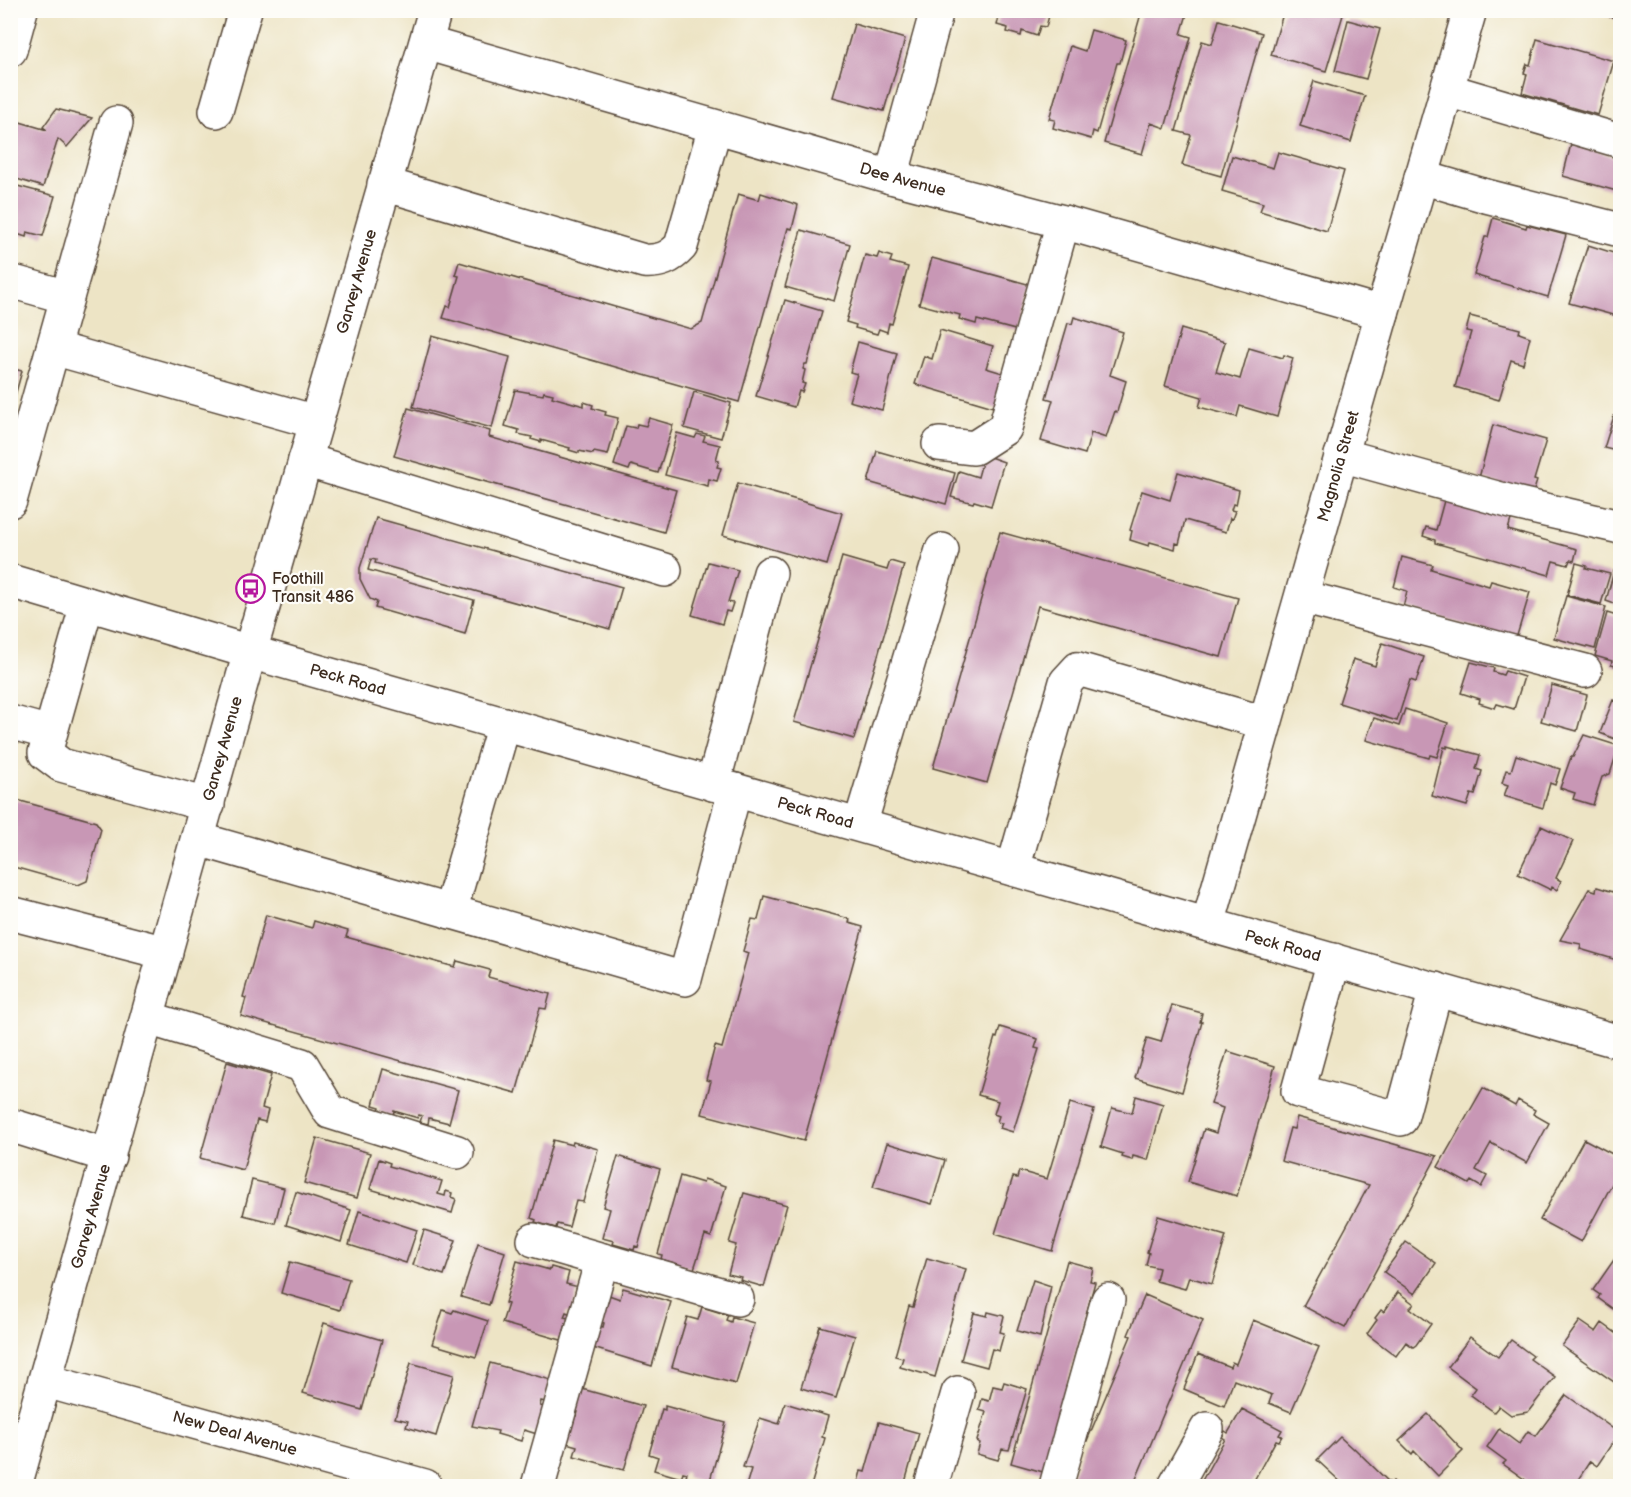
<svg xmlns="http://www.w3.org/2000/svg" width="1631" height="1497" viewBox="0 0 1631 1497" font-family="'Balsamiq Sans',sans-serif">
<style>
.building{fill:#c897b5}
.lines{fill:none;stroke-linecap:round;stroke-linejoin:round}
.minor-casing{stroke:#564637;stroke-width:36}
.major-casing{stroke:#564637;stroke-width:36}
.minor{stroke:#fff;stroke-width:33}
.major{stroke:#fff;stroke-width:33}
.labels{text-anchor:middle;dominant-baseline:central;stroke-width:4.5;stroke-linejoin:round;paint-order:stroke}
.street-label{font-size:16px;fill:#3b2a1e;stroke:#fdfcf7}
.poi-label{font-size:16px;fill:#3b2a1e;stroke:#fdfcf7;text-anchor:start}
</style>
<rect width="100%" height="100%" fill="#fdfcf7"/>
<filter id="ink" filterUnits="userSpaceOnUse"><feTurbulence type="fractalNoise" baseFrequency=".0167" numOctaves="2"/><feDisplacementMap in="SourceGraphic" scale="12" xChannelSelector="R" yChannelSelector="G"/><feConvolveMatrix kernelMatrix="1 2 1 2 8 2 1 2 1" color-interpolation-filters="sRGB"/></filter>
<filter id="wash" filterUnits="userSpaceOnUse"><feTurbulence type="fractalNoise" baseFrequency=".008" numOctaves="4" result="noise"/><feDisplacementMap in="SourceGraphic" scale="24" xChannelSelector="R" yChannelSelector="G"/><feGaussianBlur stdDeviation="1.35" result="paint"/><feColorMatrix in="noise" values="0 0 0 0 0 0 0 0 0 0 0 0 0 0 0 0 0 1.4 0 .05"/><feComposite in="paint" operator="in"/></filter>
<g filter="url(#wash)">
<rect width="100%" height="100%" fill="#ede4c5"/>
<g id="blocks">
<path class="building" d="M1001,10H1045L1050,12L1046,27L1040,26L1037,36L1022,31L1021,36L1007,32L1008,28L997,25Z
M1142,10L1188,11L1181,34L1191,37L1165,128L1151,123L1142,154L1104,143Z
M1284,10H1340L1339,14L1343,15L1326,71L1271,55Z
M1593,10H1620V20L1593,11Z
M1219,20L1262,33L1221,176L1182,165L1191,135L1176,131L1202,41L1212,44Z
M1348,20L1380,29L1366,79L1335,71Z
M854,24L905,39L884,111L833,97Z
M1091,30L1126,40L1120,63H1117L1097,133L1093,131L1091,139L1053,128L1055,120L1049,119L1070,46L1085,51Z
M1537,39L1614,61L1598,115L1522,93L1527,74L1524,73L1527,64L1530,65Z
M1314,81L1365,96L1351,142L1300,126Z
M56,109L92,118L67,147L58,139L43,187L10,177V126L13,120L47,130L43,127Z
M1571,144L1620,158V192L1563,176Z
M1278,152L1344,171L1327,231L1260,211L1263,203L1222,191L1232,156L1273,168Z
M10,184L55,196L43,236L27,232L26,237L17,234L18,230L10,228Z
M761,193L798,205L792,229L788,228L739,402L443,318L447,306L450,307L459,276L455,275L459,262L691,329L702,323L738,194L759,200Z
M1493,218L1526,228L1527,225L1566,235L1548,297L1474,275L1485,237H1488Z
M801,230L850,244L834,301L785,287Z
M1588,245L1620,255V317L1569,303Z
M879,253L892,257L890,262L908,267L892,324L889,323L887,332L879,329L877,334L855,328L856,325L846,322L865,255L877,258Z
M932,258L1031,285L1019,331L977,320L976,324L959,319L960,315L919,304Z
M785,300L822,311L807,364H805L803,369L805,370L802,383L805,384L802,392L799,391L794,407L756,396Z
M1470,316L1520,329L1519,333L1530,337L1523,364L1511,360L1499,400L1455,387L1471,332L1466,331Z
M1074,317L1123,332L1110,375L1126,381L1117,412L1115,411L1106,438L1091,433L1085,454L1041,441L1053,400L1046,398L1068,323L1072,324Z
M1181,329L1225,342L1216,372L1240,379L1249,348L1283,358L1284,355L1293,358L1277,417L1240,406L1237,417L1199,407L1202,397L1165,386Z
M940,330L993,346L986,368L1009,375L1000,409L915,384L924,356L932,359Z
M432,336L510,357L492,428L413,407Z
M858,342L897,353L882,410L849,401L857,374L850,372Z
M10,368L22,371L11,410H10Z
M515,390L543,395L544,392L553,394L552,397L584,406V402L593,405L592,408L606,412L605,415L618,418L608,455L594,452L593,454L579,451V453L569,450L570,448L541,440V442L531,439L532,437L518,434L519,430L505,426Z
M694,392L731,403L721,438L684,428Z
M408,408L490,431L489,437L676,490L664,532L394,456Z
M1614,416L1620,418V452L1604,448Z
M649,418L673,425L658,473L631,465L629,470L614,465L626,426L636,428L637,424L646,426Z
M1493,425L1546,440L1534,480L1537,481L1534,490H1531L1530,493L1479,478Z
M677,433L695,438L697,434L705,436L703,441L720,445L716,460L719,461L717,467L721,468L717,481L709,479L708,486L665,475Z
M877,451L955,473L946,504L868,482Z
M984,455L1004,462L991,506L974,501L973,503L951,497L959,471L978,477Z
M1178,472L1239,490L1236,505L1233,504L1231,510L1235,511L1232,519L1230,518L1226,532L1185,520L1179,544L1176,543L1175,549L1150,542L1149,546L1130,540L1132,531L1130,530L1142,491L1170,500Z
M738,483L842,513L827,565L723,535Z
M1445,497L1512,516L1508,530L1577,549L1574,561L1570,560L1568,565L1553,561L1549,575L1435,543V540L1423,536L1426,527L1436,530Z
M376,518L622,587L610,629L375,563L376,560L371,559L368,570L474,600L465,634L375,608L377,602L370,599L360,579V568Z
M1000,532L1238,598L1221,657L1038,606L987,783L933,768Z
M842,557L887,570L890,561L904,565L854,739L794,722Z
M1402,557L1433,565L1431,569L1489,586L1491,581L1530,592L1516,639L1403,607L1407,591L1394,587Z
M708,562L738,570L728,602L733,603L730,612L726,611L722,624L692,615Z
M1576,563L1587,566L1586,568L1610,574L1601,604L1567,595Z
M1614,571L1620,573V606L1606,601Z
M1566,596L1606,607L1595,649L1554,638Z
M1607,613L1620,617V667L1611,665L1612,661L1595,656Z
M1382,643L1424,657L1416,682L1410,680L1397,721L1339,703L1353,659L1375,666Z
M1471,662L1494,668L1493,672L1503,675L1505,671L1524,677L1514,709L1497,704L1495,708L1479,703L1480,699L1461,693Z
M1552,685L1587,695L1577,731L1541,721Z
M1613,700L1620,703V741L1600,733Z
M1405,709L1448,723L1437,757L1430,755L1429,758L1366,740L1374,718L1399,726Z
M1584,735L1619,746L1610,774L1602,777L1593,805L1573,799L1575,793L1560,788L1571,757H1573Z
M1447,746L1480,755L1476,769L1482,771L1475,795L1471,794L1467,806L1432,796L1444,747L1447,748Z
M1516,755L1560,769L1555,785L1550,783L1543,808L1504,796L1508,785L1502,783L1506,770L1511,771Z
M10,798L96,822L101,829L87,881L78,885L10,866Z
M1541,826L1573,841L1556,878L1561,881L1557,890L1552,887L1551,890L1518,874Z
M1597,887L1620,894V961L1580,949L1581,944L1560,940L1589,889L1596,891Z
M764,896L850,919L849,923L863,927L804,1141L702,1114L711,1081L706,1080L715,1046L722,1048L748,953L743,951L752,919L758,920Z
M266,915L312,928L314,921L348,931L346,937L455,967L457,961L490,970L488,977L550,994L546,1009L540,1008L516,1093L241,1016L246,998L243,997Z
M1172,1005L1202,1013L1200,1022H1202L1182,1092L1135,1078L1147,1038L1161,1042Z
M1000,1027L1038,1039L1035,1048L1039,1049L1013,1132L1000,1128L1002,1123L997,1122L999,1116L994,1114L998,1101L978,1095L995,1037L997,1038Z
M1227,1051L1275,1066L1237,1196L1188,1182L1204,1129L1216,1133L1223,1108L1211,1104Z
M227,1062L271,1075L262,1108L268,1110L265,1122L257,1120L243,1170L200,1158Z
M383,1069L458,1090L449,1123L429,1118L428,1124L420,1122L422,1116L419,1115L418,1118L394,1111L393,1116L379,1112L380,1107L373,1105Z
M1483,1088L1515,1106L1518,1100L1535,1110L1533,1114L1549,1123L1527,1163L1491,1143L1476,1170L1487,1176L1481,1187L1471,1181L1469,1184L1438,1167Z
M1136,1096L1163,1104L1148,1160L1133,1156L1132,1160L1122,1157L1123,1154L1101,1147L1112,1108L1132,1113Z
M1070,1103L1094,1110L1052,1251L995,1234L1013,1177L1017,1178L1019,1171L1047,1179Z
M1297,1117L1437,1156L1345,1328L1303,1306L1369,1185L1281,1161L1290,1128L1294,1129Z
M317,1138L370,1153L357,1198L304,1183Z
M1584,1139L1620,1158V1169L1581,1242L1540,1220Z
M553,1140L572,1145L573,1142L598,1149L583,1202L576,1201L569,1227L557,1224L556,1228L535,1222L536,1220L531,1218Z
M887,1143L945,1160L932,1204L873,1187Z
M618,1156L660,1169L638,1247L635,1246L634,1250L613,1244L614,1241L602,1238L610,1209L603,1207Z
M379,1159L390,1163L389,1166L442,1181L438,1194L445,1196L446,1191L452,1193L451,1197L456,1199L452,1213L370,1189Z
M680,1176L703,1183L704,1179L726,1186L711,1237L705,1235L694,1269L661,1259L662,1255L658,1254Z
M252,1180L284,1188L275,1223L243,1215Z
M296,1192L351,1210L341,1242L286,1225Z
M744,1193L787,1205L764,1287L740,1280L741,1277L728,1274L736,1245L729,1243Z
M359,1211L417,1230L406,1263L349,1245Z
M1158,1216L1226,1236L1212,1284L1189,1277L1185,1289L1156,1281L1159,1268L1146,1265L1149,1253L1147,1252Z
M424,1230L456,1240L444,1275L413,1265Z
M1406,1242L1436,1263L1415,1294L1384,1272Z
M478,1243L505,1252L489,1305L461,1297Z
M1616,1257L1620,1261V1314L1598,1298L1600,1295L1593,1290Z
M927,1258L966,1269L935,1377L900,1367L903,1358L895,1356L909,1306L913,1307Z
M517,1261L550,1270L551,1267L569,1272L566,1284L579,1287L571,1314L566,1312L564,1317L568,1318L561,1340L502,1323L508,1304L505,1303Z
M1067,1261L1093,1268L1090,1281L1095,1282L1043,1472L1011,1463Z
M290,1262L349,1279L340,1310L281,1293Z
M1033,1280L1051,1286L1040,1337L1017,1331Z
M623,1288L671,1302L652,1366L593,1348L600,1326L603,1327L604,1323L598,1321L606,1294L620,1299Z
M1398,1292L1414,1304L1410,1308L1431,1324L1416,1345L1413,1347L1406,1342L1396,1356L1367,1334L1377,1320L1375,1318L1381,1310L1384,1312Z
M1145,1295L1203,1320L1133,1486H1068L1131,1336L1128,1335Z
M702,1307L728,1315L726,1320L731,1322L732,1317L754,1323L736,1384L672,1367L687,1317L698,1320Z
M443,1310L452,1313L454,1310L488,1321L476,1357L432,1344Z
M988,1312L1004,1316L1000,1332L1004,1333L999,1351L992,1349L987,1367L961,1360L974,1313L987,1316Z
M1253,1320L1319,1347L1291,1412L1269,1403L1272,1395L1234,1380L1224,1406L1184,1389L1198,1354L1230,1367L1232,1362L1236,1364Z
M1580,1321L1596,1332L1602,1323L1620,1336V1386L1562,1346Z
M324,1323L382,1340L362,1410L303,1393Z
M820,1326L855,1336L836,1398L801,1388Z
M1470,1337L1498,1357L1511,1340L1533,1356L1530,1359L1555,1377L1528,1412L1511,1415L1499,1406L1494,1412L1471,1395L1476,1388L1448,1367Z
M411,1363L454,1375L436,1436L406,1427L408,1421L395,1418Z
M490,1363L551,1380L545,1402L541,1401L540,1406L545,1407L537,1434L524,1430L521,1441L497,1434L498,1431L472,1426Z
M1004,1382L1027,1389L1009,1450L1002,1449L998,1460L977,1454L980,1443L977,1441L986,1412L979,1410L982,1399L989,1401L993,1386L1002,1388Z
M582,1389L643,1406L624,1470L574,1456L577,1446L563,1442L571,1415L577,1416L578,1412H575Z
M1566,1395L1619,1433L1597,1466L1590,1461L1574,1486H1525L1528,1482L1503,1464L1506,1461L1487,1447L1499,1429L1519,1444L1528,1431L1536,1436Z
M785,1403L828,1416L822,1437L825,1438L811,1486H746L751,1469L743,1467L760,1418L779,1424Z
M665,1406L726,1423L709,1484L686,1477L687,1473L683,1472L681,1478L654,1470L658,1457L649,1454L662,1409L665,1410Z
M1242,1409L1282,1430L1279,1435L1282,1436L1279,1441L1276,1440L1251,1486H1199L1225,1439L1222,1437L1225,1431L1228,1433Z
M1428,1414L1463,1451L1438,1476L1414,1451L1412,1454L1399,1441Z
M879,1422L919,1433L904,1486H857L861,1471L865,1472Z
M1340,1437L1353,1449L1354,1448L1391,1484L1393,1481L1398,1486H1345L1317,1460Z"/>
</g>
</g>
<g filter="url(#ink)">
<use href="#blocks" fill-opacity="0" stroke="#564637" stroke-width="1.5"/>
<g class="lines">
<defs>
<g id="minor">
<path id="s1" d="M426,43L891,177L1063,222L1382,313"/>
<path d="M10,50L21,10"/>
<path d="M1447,90L1620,141"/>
<path d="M216,111L245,10"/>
<path d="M891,177L937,10"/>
<path d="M1421,177L1486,196L1620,230"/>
<path d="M384,184L644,261C660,262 670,258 681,246L715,127"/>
<path d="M10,281L67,297"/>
<path d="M53,348L316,422"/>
<path d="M939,444L974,448L1005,428L1063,222"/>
<path d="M1341,455L1515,503L1620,527"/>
<path d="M305,460L665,570"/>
<path d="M10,501L116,123"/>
<path d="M1302,597L1585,671"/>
<path d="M87,604L45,753L61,765L208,805"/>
<path d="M10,722L50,733"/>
<path d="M713,784L770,573"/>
<path d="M860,825L942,550"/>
<path d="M198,839L685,979L735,790"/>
<path d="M1013,869L1066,682L1078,669L1265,723"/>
<path d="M450,912L504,724"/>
<path d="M10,913L166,953"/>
<path id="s2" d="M1208,924L1382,313L1470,10"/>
<path d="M1334,960L1298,1091L1401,1119L1436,989"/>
<path d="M148,1018L302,1065L330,1112L457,1152"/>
<path d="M10,1125L109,1156"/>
<path d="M534,1240L737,1299"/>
<path id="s3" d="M46,1381L425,1486"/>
<path d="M538,1486L602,1260"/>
<path d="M931,1486L958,1393"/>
<path d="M1056,1486L1108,1300"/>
<path d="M1175,1486L1207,1429"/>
</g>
<g id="major">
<path id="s4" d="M10,581L250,652L1620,1042"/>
<path id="s5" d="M15,1486L250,652L435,10"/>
</g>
</defs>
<use href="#minor" class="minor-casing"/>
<use href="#major" class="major-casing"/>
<use href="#minor" class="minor"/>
<use href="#major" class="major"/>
</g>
</g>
<defs>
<symbol id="bus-ring" viewBox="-11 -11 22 22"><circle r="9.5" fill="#fdfcf7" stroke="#b5179e" stroke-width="1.5"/><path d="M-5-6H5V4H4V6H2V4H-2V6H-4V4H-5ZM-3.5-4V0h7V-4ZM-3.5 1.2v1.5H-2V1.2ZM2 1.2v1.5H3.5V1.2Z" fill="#b5179e"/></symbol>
</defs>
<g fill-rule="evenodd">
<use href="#bus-ring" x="234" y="572" width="33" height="33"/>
</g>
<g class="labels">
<g class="street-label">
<text stroke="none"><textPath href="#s1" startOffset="496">Dee Avenue</textPath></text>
<text stroke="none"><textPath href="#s5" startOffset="1252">Garvey Avenue</textPath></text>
<text stroke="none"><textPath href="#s2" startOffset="476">Magnolia Street</textPath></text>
<text stroke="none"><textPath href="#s4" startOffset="352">Peck Road</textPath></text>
<text stroke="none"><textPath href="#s5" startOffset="766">Garvey Avenue</textPath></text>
<text stroke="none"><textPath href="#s4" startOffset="838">Peck Road</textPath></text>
<text stroke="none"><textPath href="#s4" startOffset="1324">Peck Road</textPath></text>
<text stroke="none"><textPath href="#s5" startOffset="280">Garvey Avenue</textPath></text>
<text stroke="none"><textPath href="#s3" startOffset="196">New Deal Avenue</textPath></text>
</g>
<g class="poi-label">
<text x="272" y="579">Foothill<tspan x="272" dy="18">Transit 486</tspan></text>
</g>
</g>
<rect width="1631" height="1497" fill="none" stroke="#fdfcf7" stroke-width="36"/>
</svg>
